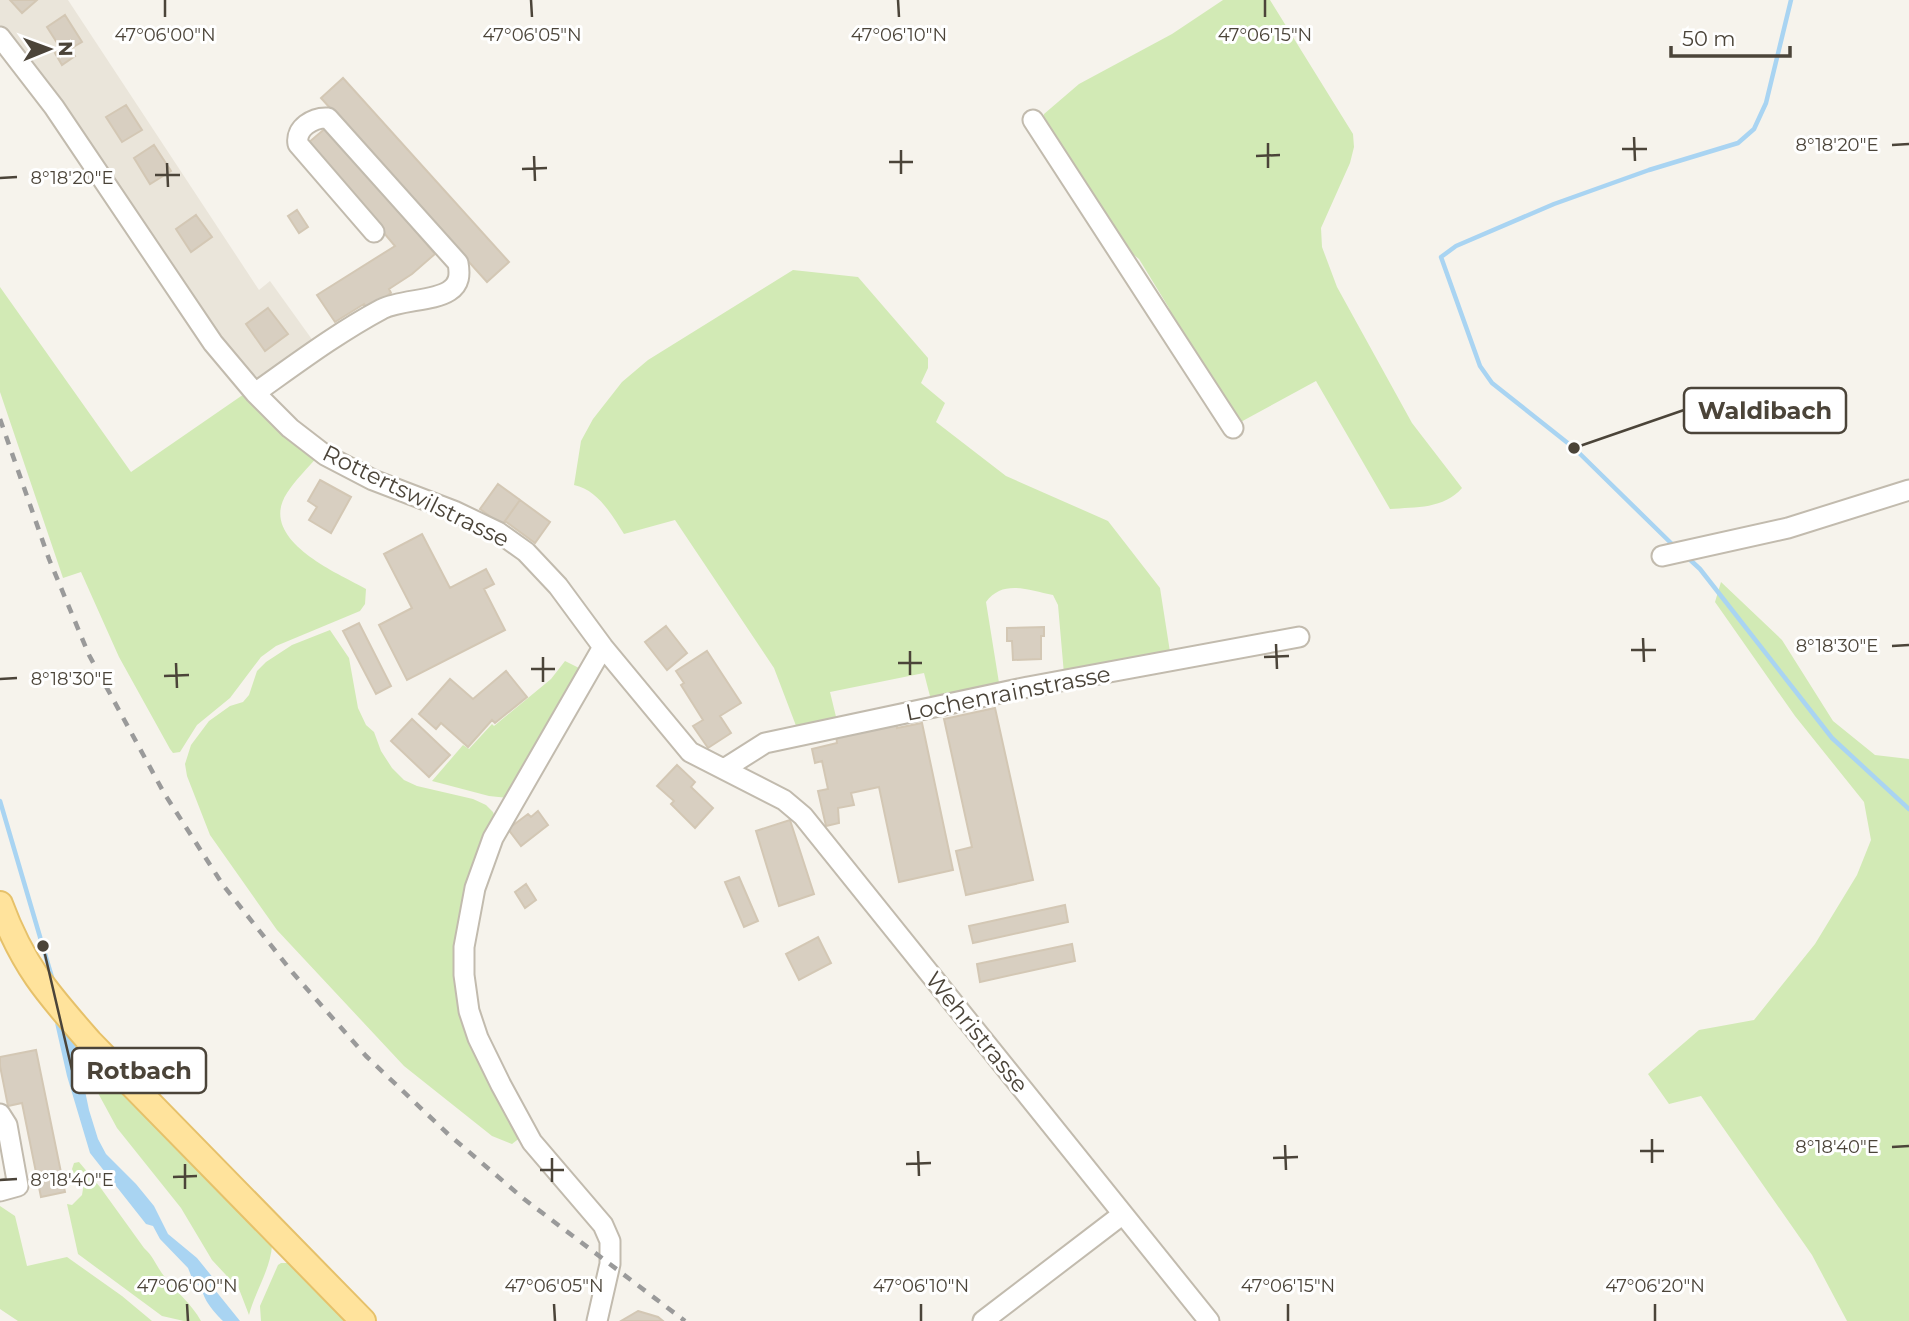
<svg xmlns="http://www.w3.org/2000/svg" width="1909" height="1321" viewBox="0 0 1909 1321" font-family="Montserrat,sans-serif">
<style>
.residential{fill:#eae5da}
.green{fill:#d2eab5}
.water{fill:#a9d4f2}
.lines{fill:none;stroke-linecap:round;stroke-linejoin:round}
.stream{stroke:#a9d4f2;stroke-width:4.5}
.building{fill:#d8cfc1;stroke:#d3c7b4;stroke-width:2}
.minor-casing{stroke:#c2bbae;stroke-width:23}
.major-casing{stroke:#e6c16a;stroke-width:28}
.minor{stroke:#fff;stroke-width:19}
.major{stroke:#ffe39c;stroke-width:24}
.rail{stroke:#9a9a9a;stroke-width:4.5;stroke-dasharray:9 9;stroke-linecap:butt}
.ticks{fill:none;stroke:#4b4439;stroke-width:2.5}
.labels{text-anchor:middle;dominant-baseline:central;stroke-width:6;stroke-linejoin:round;paint-order:stroke}
.street-label{font-size:23px;fill:#4b4439;stroke:#fff}
.ticks-label{font-size:18px;text-anchor:middle;fill:#4b4439;stroke:#fff;stroke-width:6;stroke-linejoin:round;paint-order:stroke}
.leader{fill:none;stroke:#4b4439;stroke-width:2.5}
.callout-dot{fill:#4b4439;stroke:#fff;stroke-width:2.5}
.callout{fill:#fff;stroke:#4b4439;stroke-width:2.5}
.callout-label{font-size:24px;text-anchor:middle;font-weight:bold;fill:#4b4439}
</style>
<rect width="100%" height="100%" fill="#f6f3ec"/>
<path class="residential" d="M0,0H68L259,290L270,281L316,345L263,378L255,379L247,375L44,76L0,28Z"/>
<path class="green" d="M1223,0H1270L1353,134L1354,147L1350,163L1321,228L1322,247L1337,287L1412,423L1462,488C1444,509 1416,507 1390,509L1316,381L1237,424L1172,323L1169,308L1139,259L1119,243L1042,121L1044,114L1079,84L1172,34Z
M793,270L858,277L928,358V368L921,383L945,403L936,422L1006,476L1108,521L1160,588L1170,652L1064,674L1058,605L1053,595C1028,590 1003,579 986,602L1000,689L932,704L924,673L830,692L838,725L798,731L774,668L675,520L624,534C612,515 598,490 574,485L581,441L593,419L622,382L648,360Z
M0,287L131,472L247,392L318,456C308,468 295,480 287,493C257,539 335,572 366,589L365,604L360,611L276,646L261,657L230,698L197,725L180,752L173,753L170,749L119,657L81,572L63,578L0,392Z
M1721,582L1782,640L1833,721L1875,755L1909,759V1321H1847L1812,1255L1701,1096L1669,1104L1648,1074L1699,1030L1754,1020L1815,944L1857,875L1871,840L1864,802L1795,716L1715,602Z
M330,630L349,658L358,708L366,725L374,732L381,751L392,768L404,780L417,786L473,799L486,805L493,812L496,820L459,974L521,1137L512,1144L492,1136L404,1066L277,930L210,835L187,776L185,764L191,745L209,721L230,706L243,702L249,695L257,671L266,662L292,645Z
M565,661L581,669L508,798L489,796L432,781L463,745L469,749L492,724L494,726L551,679Z
M104,1073L272,1245C271,1268 255,1292 249,1315L239,1289L212,1260L181,1208L117,1128L98,1093Z
M79,1162L100,1187L144,1248C154,1257 156,1266 164,1276C176,1292 191,1303 201,1321H184L162,1316L78,1254L67,1204L72,1205L82,1195L84,1183L75,1177L72,1169L74,1163Z
M0,1206L15,1216L27,1266L67,1257L122,1296L152,1321H18L0,1309Z
M281,1263H290L346,1321H261L260,1306L278,1265Z"/>
<path class="water" d="M55,1023L75,1043L89,1110L98,1139L106,1154L136,1184L154,1206L168,1234L197,1258L214,1279L215,1290L240,1321H223C215,1313 202,1299 202,1287L194,1283L188,1268L160,1239L153,1226L146,1224L90,1153L67,1076Z"/>
<g class="lines">
<path class="stream" d="M1675,547L1574,448L1492,383L1480,366L1441,257L1456,246L1554,204L1649,170L1738,143L1754,129L1766,103L1791,0
M1687,557L1700,569L1832,738L1909,809
M0,801L53,981"/>
</g>
<path class="building" d="M10,0H37L22,13Z
M65,15L82,42L70,49L75,56L62,65L55,53L61,49L47,27Z
M343,78L509,262L487,282L321,98Z
M126,105L142,130L122,142L106,117Z
M327,127L435,254L412,274L389,289L391,293L367,308L364,304L335,322L317,295L395,246L308,143Z
M154,145L171,171L150,184L134,158Z
M297,210L308,227L299,233L288,216Z
M196,215L212,237L191,252L176,229Z
M268,308L288,334L265,351L246,324Z
M320,480L351,497L331,533L309,520L317,507L308,501Z
M498,484L520,500L502,525L480,509Z
M520,500L550,522L535,543L505,521Z
M422,534L450,588L486,569L494,584L484,589L505,630L407,680L379,625L412,608L384,554Z
M359,623L391,686L376,694L343,631Z
M666,626L687,653L667,670L645,642Z
M1044,627V636H1041V659L1013,660L1012,641H1007V628Z
M707,651L741,703L720,716L731,733L708,748L693,726L703,720L681,685L684,683L676,671Z
M506,671L527,697L495,723L492,720L468,747L441,723L436,729L419,714L450,679L473,699Z
M995,708L1033,880L966,895L956,851L972,847L944,719Z
M412,719L450,755L429,777L391,741Z
M896,722L897,728L922,723L953,870L899,882L879,787L851,793L854,805L838,808L839,823L826,826L818,791L828,789L822,761L815,763L812,749L837,743L836,735Z
M677,765L695,782L691,787L713,808L695,828L671,804L674,801L657,786Z
M538,811L548,825L521,846L508,829L528,814L531,817Z
M790,820L814,894L779,906L756,831Z
M739,877L758,921L744,927L725,882Z
M526,884L536,900L525,908L515,892Z
M1065,905L1068,922L973,943L969,926Z
M818,937L831,963L799,980L786,954Z
M1072,944L1075,961L980,982L977,964Z
M36,1050L65,1192L41,1197L22,1103L8,1106L0,1066V1057Z
M638,1311L658,1317L663,1321H621Z"/>
<g class="lines">
<defs>
<path id="minor" d="M0,37L54,107L213,343L255,393L290,428L325,455L373,480L454,511L498,532L526,552L558,586L603,647L690,752L784,800L803,816L1209,1321
M1033,120L1233,428
M255,393C296,364 337,333 382,309C400,300 434,301 449,291C460,284 460,274 458,263L328,118C313,117 295,128 298,144L374,232
M1662,556L1788,528L1909,490
M724,769L765,743L1028,687L1299,637
M0,1114L7,1125L18,1186L0,1191
M597,1321L610,1264V1241L603,1225L532,1142L501,1085L478,1038L469,1011L464,975V947L475,888L493,838L603,647
M983,1321L1123,1214"/>
<path id="major" d="M0,904C23,966 47,993 90,1042L363,1321"/>
</defs>
<use href="#minor" class="minor-casing"/>
<use href="#major" class="major-casing"/>
<use href="#minor" class="minor"/>
<use href="#major" class="major"/>
<path class="rail" d="M0,419L49,559L89,655L164,793L223,885L293,973L366,1056L448,1134L524,1199L685,1321"/>
</g>
<path class="ticks" d="M165,0V17M531,0L532,17M898,0L899,17M1265,0V17M1634,137L1635,161M1268,143V168M1892,145L1909,144M1622,149H1647M901,150V174M534,156L535,181M1256,156L1280,155M889,162H913M167,163L168,187M522,169L547,168M155,175H180M0,178L17,177M1643,638L1644,662M1276,644L1277,669M1892,646L1909,645M1631,650H1656M910,651V675M543,657V682M1264,657L1289,656M176,663L177,688M898,663H922M531,669H555M164,676L189,675M0,679L17,678M1652,1139V1163M1285,1145L1286,1170M1892,1147L1909,1146M918,1151L919,1176M1640,1151H1664M552,1158V1182M1273,1158L1298,1157M185,1164V1189M906,1164L931,1163M540,1170H564M173,1177L197,1176M0,1180L17,1179M187,1304L188,1321M554,1304L555,1321M921,1304V1321M1288,1304V1321M1655,1304V1321"/>
<g class="labels">
<g class="street-label">
<text transform="translate(416 496) rotate(26)">Rottertswilstrasse</text>
<text transform="translate(1008 693) rotate(-11)">Lochenrainstrasse</text>
<text transform="translate(977 1032) rotate(51)">Wehristrasse</text>
</g>
</g>
<g class="ticks-label">
<text x="165" y="41">47°06'00"N</text>
<text x="532" y="41">47°06'05"N</text>
<text x="899" y="41">47°06'10"N</text>
<text x="1265" y="41">47°06'15"N</text>
<text x="1837" y="151">8°18'20"E</text>
<text x="72" y="184">8°18'20"E</text>
<text x="1837" y="652">8°18'30"E</text>
<text x="72" y="685">8°18'30"E</text>
<text x="1837" y="1153">8°18'40"E</text>
<text x="72" y="1186">8°18'40"E</text>
<text x="187" y="1292">47°06'00"N</text>
<text x="554" y="1292">47°06'05"N</text>
<text x="921" y="1292">47°06'10"N</text>
<text x="1288" y="1292">47°06'15"N</text>
<text x="1655" y="1292">47°06'20"N</text>
</g>
<path class="leader" d="M1574 448L1684 410M43 946L72 1070"/>
<g class="callout-dot">
<circle cx="1574" cy="448" r="7"/>
<circle cx="43" cy="946" r="7"/>
</g>
<g class="callout">
<rect x="1684" y="388" width="162" height="45" rx="7"/>
<rect x="72" y="1048" width="134" height="45" rx="7"/>
</g>
<g class="callout-label">
<text x="1765" y="419">Waldibach</text>
<text x="139" y="1079">Rotbach</text>
</g>
<g transform="translate(49 49) rotate(89)" stroke="#ffffff" stroke-width="5" paint-order="stroke">
<path d="M0-5L12 26L0 18L-12 26Z" fill="#4b4439"/>
<text y="-10" font-size="19" font-weight="bold" text-anchor="middle" fill="#4b4439">N</text>
</g>
<path d="M1671 46v10h119v-10" fill="none" stroke="#4b4439" stroke-width="3.5"/>
<text x="1682" y="46" font-size="21" fill="#4b4439" stroke="#ffffff" stroke-width="5" paint-order="stroke">50 m</text>
</svg>
